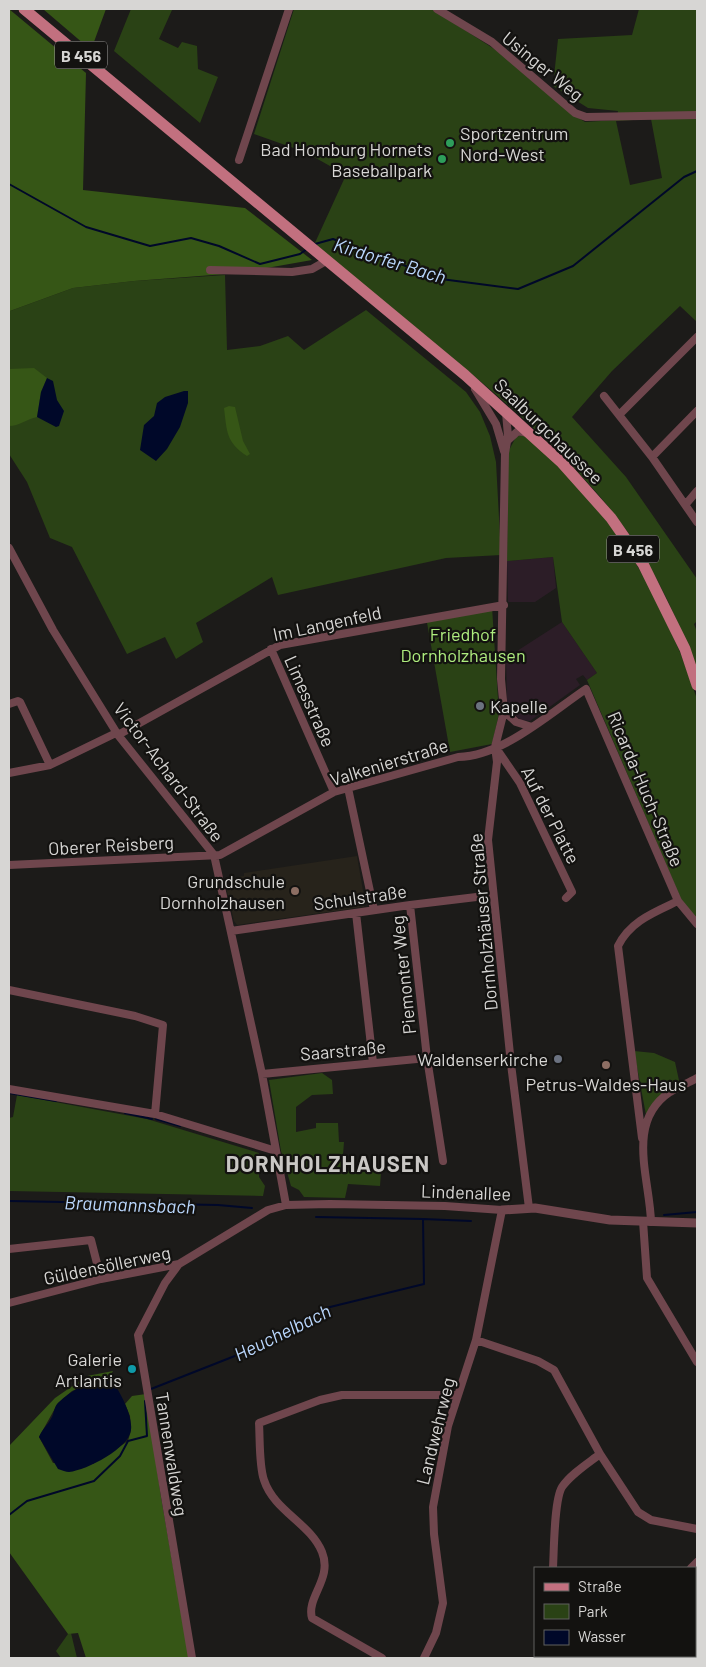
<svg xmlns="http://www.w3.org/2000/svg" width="706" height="1667" viewBox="0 0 706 1667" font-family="Barlow,sans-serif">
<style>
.commercial{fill:#2c1d27}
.built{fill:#27231b}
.green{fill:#2a4215;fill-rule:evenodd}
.forest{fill:#365616}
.water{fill:#000829}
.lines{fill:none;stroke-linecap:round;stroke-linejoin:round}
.stream{stroke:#000829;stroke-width:2}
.minor{stroke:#6f464d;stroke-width:8}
.tertiary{stroke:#6f464d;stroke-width:9}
.primary{stroke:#c2707f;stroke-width:11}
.leisure-dot{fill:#2e9e5b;stroke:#131210;stroke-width:2}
.worship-dot{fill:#6b7280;stroke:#131210;stroke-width:2}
.education-dot{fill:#8d6e63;stroke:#131210;stroke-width:2}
.culture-dot{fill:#0f9aa8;stroke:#131210;stroke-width:2}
.labels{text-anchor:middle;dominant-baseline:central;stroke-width:4.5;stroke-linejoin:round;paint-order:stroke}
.shield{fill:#131210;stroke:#9c9b99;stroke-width:1}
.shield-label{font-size:16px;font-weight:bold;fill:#d7d6d4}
.street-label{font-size:18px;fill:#d7d6d4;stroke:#131210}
.poi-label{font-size:18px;fill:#d7d6d4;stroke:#131210;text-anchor:end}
.park-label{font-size:18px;fill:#aeec7e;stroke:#131210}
.water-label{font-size:19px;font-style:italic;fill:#bad7fd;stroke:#131210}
.district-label{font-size:22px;font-weight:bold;letter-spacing:1px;fill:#c9c7c4;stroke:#131210}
</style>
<rect width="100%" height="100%" fill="#1c1b19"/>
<path class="commercial" d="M553,557L556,588L535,602H508L507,561Z
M562,622L597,673L587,680L583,675L576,679L580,685L530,721L521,720L511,713L507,705L506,658Z"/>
<path class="built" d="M357,856L365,902L364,907L237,925L234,921L224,879L244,876V873Z"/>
<path class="green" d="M131,9L172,10L159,39L178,48L182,42L197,46L198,69L218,77L200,123L114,51Z
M294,9H432L502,54L571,113L585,122L616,120L618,111L588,108L553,86L558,39L632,35L639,9H697V322L680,306L612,371L572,417L626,477L697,579V621L694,624L697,632V670C679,622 657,573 627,531C576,460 506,402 438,346C397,312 356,278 314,245L346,175L305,152L254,134ZM651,119L662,178L630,185L616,121Z
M225,275L227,350L260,346L288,336L304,350L366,310L466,392L480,412L490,436L496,462L501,555L446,558L278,595L272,577L196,623L203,642L176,659L165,637L127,654L72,547L50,538L27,482L9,454V314L10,311L73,288L134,281Z
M522,435L529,436L592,502L621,539L653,592L680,652L697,699V919L681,899L587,680L597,673L562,622L553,557L507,561L508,452L516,437Z
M492,607L499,714L492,744L450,752L426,617Z
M634,1051L654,1053L675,1062L680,1085L646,1115Z
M322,1073L332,1080L333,1094L312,1095L296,1107V1132L316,1128V1123H338L339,1142H344L343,1155L341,1156L343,1171L381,1172L380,1186L348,1184L345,1198L304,1197L299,1190L291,1186L281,1151L269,1080Z
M17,1095L147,1119L259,1153V1177L265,1186L263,1196L9,1191V1118L13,1117Z
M71,1633L77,1658H61L56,1651L68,1634Z"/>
<path class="forest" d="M9,9L86,73L83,190L245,208L312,260L239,273L134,281L73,288L10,311L9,314Z
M43,9H106L91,50Z
M34,368L47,378L41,392L37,417C27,419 19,426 9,426V369Z
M229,406L235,407L243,441L250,454L247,456C226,442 227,432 224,408Z
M113,1371L110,1376L98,1379L72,1391L58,1403L39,1437L53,1463L93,1464L128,1441L131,1430L130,1416L125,1404L132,1396L146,1394L161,1497L189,1658H86L78,1633L68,1634L9,1552V1446L55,1398L87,1376Z"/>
<path class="water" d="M47,378L53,381L57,400L64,411L59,426L56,427L37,417L41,392Z
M184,391H188V403L180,427L167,449L156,461L140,450L144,425L154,416L157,403L165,397Z
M110,1376C118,1390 133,1413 131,1430C129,1448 87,1470 69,1472C66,1472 62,1470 58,1469L39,1437C42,1429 48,1425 52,1417C54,1413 54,1407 58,1403C71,1390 92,1380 110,1376Z"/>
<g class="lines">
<path class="stream" d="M9,184L86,227L150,246L191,238L219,246L260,264L300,254L307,249
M315,244L333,239L441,279L518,289L573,266L684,177L697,171
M9,1093L56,1101
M125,1113L152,1119
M156,1119L180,1126
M9,1201L218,1205L252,1208
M664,1215L697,1212
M316,1217L423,1219
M151,1389L250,1350L326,1308L424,1284L423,1219L471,1221
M9,1515L27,1501L94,1481L120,1456L128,1441L147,1436L145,1401"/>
<path class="minor" d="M437,9L492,42L575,113L586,117L697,115
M239,160L289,9
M210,270L292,272L312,269L326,261
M475,389L496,424L504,451
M604,396L652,457L697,522
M506,413L508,436L505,453L501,679L504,711L495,747L497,762L488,840L511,1064L529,1208
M620,414L697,337
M507,441L518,431L528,433
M652,457L697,411
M686,504L697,491
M9,548L53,630L118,735L214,855L262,1074L286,1205
M271,649L334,792
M9,704L18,701L20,702L50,765
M504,711L516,722L532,727
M118,735L280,645L504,605
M496,748L520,783L572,892L566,898
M9,773L50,765L116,733
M348,788L374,910
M9,865L220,855L334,792L458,757C503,756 549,714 586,689L678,901L697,924
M410,905L427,1058L443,1161
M356,913L373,1063
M231,931L410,905L493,895
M9,990L135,1016L163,1025L155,1114
M262,1074L427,1058
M9,1089L155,1114L276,1151
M642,1138L618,946C630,921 655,912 678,901
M643,1221L647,1278L697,1362
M651,1222C650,1179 625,1122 670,1092C678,1087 688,1083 697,1078
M9,1249L91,1240L101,1279
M179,1264L165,1283L138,1335L192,1658
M9,1303L101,1279L179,1264L268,1210L286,1205L330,1204L445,1206L502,1210L476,1340L448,1426L433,1507L434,1534L443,1603L436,1633L424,1658
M476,1340L538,1361L554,1370L600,1454C587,1464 571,1474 562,1487C554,1500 554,1551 553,1568
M600,1454L638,1512L651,1520L697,1529
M691,1568L697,1562
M579,1656L581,1658
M382,1658L312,1618C306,1597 333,1579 322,1552C310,1523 274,1511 264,1480C259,1466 260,1439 259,1423L320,1400L342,1395H458
M615,1658L617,1656"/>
<path class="tertiary" d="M502,1210L535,1208L610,1220L697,1223"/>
<path class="primary" d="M24,9L465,375L562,463L611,518L643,564L685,649L697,685"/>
</g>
<g class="leisure-dot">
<circle cx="450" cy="143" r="5"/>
<circle cx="442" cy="159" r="5"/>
</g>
<g class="worship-dot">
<circle cx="480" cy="706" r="5"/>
<circle cx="558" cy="1059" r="5"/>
</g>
<g class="education-dot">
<circle cx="295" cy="891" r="5"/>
<circle cx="606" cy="1065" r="5"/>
</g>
<circle class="culture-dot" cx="132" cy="1369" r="5"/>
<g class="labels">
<g class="shield">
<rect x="55" y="41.5" width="52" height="27" rx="4"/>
<rect x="607" y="535.5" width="52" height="27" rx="4"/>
</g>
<g class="shield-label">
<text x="81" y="55">B 456</text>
<text x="633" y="549">B 456</text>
</g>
<g class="street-label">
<text transform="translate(543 66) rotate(39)">Usinger Weg</text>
<text transform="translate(549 431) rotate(44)">Saalburgchaussee</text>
<text transform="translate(327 623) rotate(-12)">Im Langenfeld</text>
<text transform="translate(310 701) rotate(66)">Limesstraße</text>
<text transform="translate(389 762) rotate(-17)">Valkenierstraße</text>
<text transform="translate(169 772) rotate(53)">Victor-Achard-Straße</text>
<text transform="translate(646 789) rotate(67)">Ricarda-Huch-Straße</text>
<text transform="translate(551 815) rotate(63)">Auf der Platte</text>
<text transform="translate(111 845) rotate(-3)">Oberer Reisberg</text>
<text transform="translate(360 897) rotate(-8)">Schulstraße</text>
<text transform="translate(483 922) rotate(-95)">Dornholzhäuser Straße</text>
<text transform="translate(403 975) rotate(-96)">Piemonter Weg</text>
<text transform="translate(343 1050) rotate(-5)">Saarstraße</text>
<text transform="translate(466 1192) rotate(2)">Lindenallee</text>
<text transform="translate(107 1265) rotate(-12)">Güldensöllerweg</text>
<text transform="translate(435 1431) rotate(-76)">Landwehrweg</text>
<text transform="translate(172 1454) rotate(81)">Tannenwaldweg</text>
</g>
<g class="poi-label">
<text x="460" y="133" text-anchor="start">Sportzentrum<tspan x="460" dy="21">Nord-West</tspan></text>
<text x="432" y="149">Bad Homburg Hornets<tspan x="432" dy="21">Baseballpark</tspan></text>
<text x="490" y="706" text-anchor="start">Kapelle</text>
<text x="285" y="881">Grundschule<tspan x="285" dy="21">Dornholzhausen</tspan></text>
<text x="548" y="1059">Waldenserkirche</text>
<text x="606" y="1084" text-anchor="middle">Petrus-Waldes-Haus</text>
<text x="122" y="1359">Galerie<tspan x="122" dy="21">Artlantis</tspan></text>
</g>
<g class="park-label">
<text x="463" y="634">Friedhof<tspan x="463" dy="21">Dornholzhausen</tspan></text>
</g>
<g class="water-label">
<text transform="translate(390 260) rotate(17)">Kirdorfer Bach</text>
<text transform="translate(130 1204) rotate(2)">Braumannsbach</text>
<text transform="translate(282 1332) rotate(-26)">Heuchelbach</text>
</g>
<g class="district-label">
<text x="328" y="1163">DORNHOLZHAUSEN</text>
</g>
</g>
<rect width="706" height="1667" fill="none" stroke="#d7d6d4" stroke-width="20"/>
<rect x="534" y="1567" width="162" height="90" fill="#131210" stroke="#61605e"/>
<rect x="544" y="1583" width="25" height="8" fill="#c2707f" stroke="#61605e"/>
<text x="578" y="1592" font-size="15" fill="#d7d6d4">Straße</text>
<rect x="544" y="1604" width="25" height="15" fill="#2a4215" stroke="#61605e"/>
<text x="578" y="1617" font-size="15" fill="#d7d6d4">Park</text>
<rect x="544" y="1630" width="25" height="15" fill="#000829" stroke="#61605e"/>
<text x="578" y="1642" font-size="15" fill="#d7d6d4">Wasser</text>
</svg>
